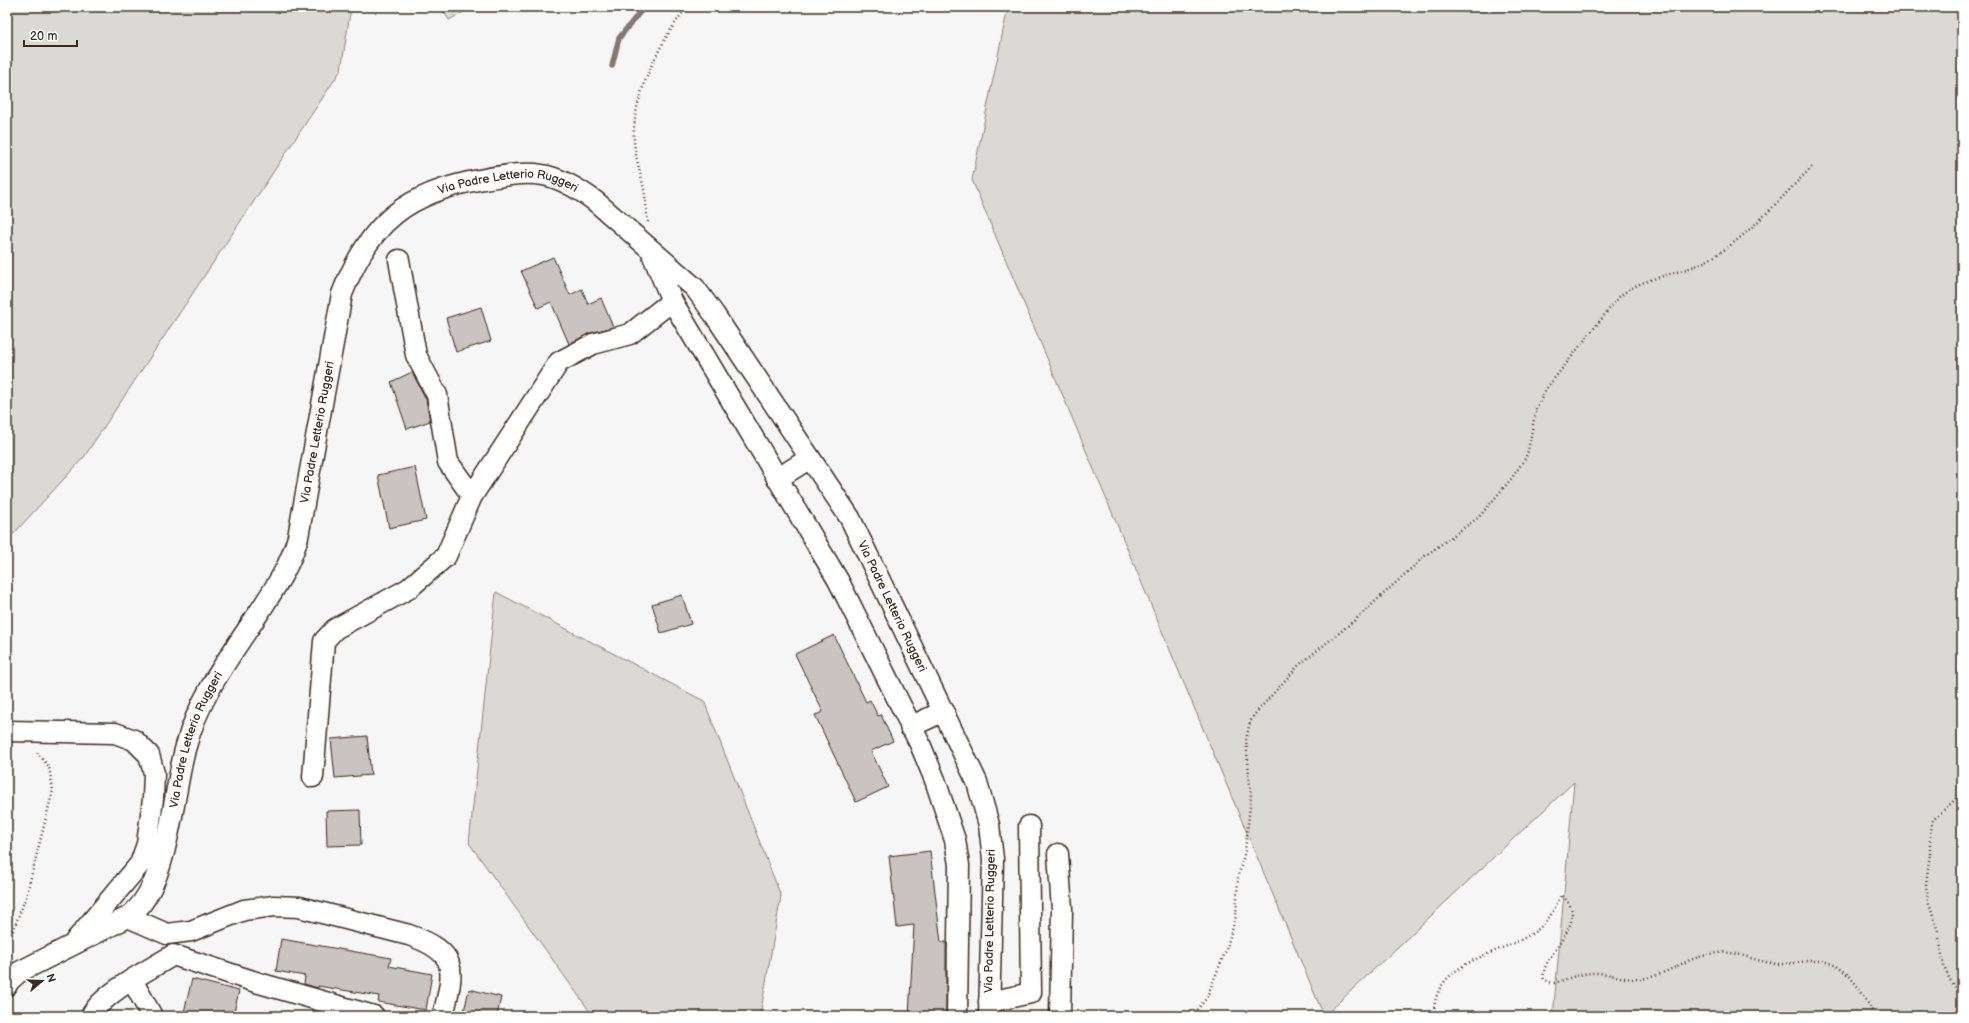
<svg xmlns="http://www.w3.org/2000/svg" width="1969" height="1023" viewBox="0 0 1969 1023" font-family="'Balsamiq Sans',sans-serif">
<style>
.green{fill:#dbd9d6;stroke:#8b827a}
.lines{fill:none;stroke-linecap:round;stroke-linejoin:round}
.stream{stroke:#847972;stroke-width:5.5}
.building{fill:#c9c3c1;stroke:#3b2a1e}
.street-casing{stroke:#3b2a1e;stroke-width:23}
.path{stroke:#3b2a1e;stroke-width:2.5;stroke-dasharray:1 3;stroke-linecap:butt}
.street{stroke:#fff;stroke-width:20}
.labels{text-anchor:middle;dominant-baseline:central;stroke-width:3;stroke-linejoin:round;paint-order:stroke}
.street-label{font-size:12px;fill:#3b2a1e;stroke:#fff}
</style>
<rect width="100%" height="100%" fill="#f7f6f6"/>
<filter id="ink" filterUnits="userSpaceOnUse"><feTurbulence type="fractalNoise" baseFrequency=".025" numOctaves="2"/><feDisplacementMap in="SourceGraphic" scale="8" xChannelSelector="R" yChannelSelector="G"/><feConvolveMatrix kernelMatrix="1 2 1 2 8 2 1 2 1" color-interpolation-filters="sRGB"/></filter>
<g filter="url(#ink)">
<path class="green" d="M7,7H351L341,70L84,457L7,541Z
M441,7H472L449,20Z
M1008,7H1962V1016H1553L1574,782L1324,1016L972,180Z
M496,592L704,701L781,896L760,1016H593L469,843Z"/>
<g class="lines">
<path class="stream" d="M612,66L619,38L644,7"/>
</g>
<path class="building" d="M553,257L570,295L582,289L588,304L601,298L613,327L590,333L569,344L551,302L538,308L521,271Z
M481,307L491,341L456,352L446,318Z
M412,372L426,399L430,421L407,429L391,382Z
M415,467L426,520L389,528L378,475Z
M682,595L691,624L661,633L652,604Z
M834,635L866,702L870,700L878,716L881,715L893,741L871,751L888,787L856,802L815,715L823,712L795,654Z
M367,736L371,775L335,778L331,739Z
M360,810L361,845L327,846L326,811Z
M930,851L941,942H946V1016H909L914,925L897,927L889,856Z
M281,939L391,958L389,966L432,974L426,1010L378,1002L379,996L318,986V988L304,984L305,976L276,971Z
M192,979L239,991L233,1016H183Z
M469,989L501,997L497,1016H463Z"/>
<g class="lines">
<defs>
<g id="street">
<path d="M653,256L672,301L838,580L920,744L935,780L955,840L959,865L957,1016"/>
<path d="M399,260L416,355L437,395L448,462L472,496"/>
<path d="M777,479L810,458"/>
<path d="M910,727L944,711"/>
<path d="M7,731L115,733L134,740L149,755L154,773L153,799L147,844L140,864L76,940"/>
<path d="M313,777L324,641L335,629L408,589L446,556L472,496L559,362L593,344L630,334L672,301"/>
<path d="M1058,854L1062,909L1060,1016"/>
<path d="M128,917L167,934L191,931L244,910L274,906L299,907L409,935C460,953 454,969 443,1016"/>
<path d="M132,980L152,1016"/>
<path id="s1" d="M7,985L8,982L19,972L128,917C170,887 172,794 186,746C199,697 230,656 258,614C274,589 290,567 298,537L342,294C370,221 408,192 484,179C534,170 553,170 595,201L695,288L714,314L850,518L977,782L989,825L993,859L989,1016"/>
<path d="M989,1002L1031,993L1029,826"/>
<path d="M91,1016C102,993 151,969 173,955L259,983L374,1016"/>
</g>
</defs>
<use href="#street" class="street-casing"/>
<path class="path" d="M648,222C646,210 646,197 643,185C640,171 635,156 634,141C631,98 661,39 687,7
M1962,793L1933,820L1930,834V853L1926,884L1928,901L1938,931L1944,967L1950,980L1962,994
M7,946L26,897L53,790L49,767L36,751
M1192,1016L1206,999L1226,950L1236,916L1238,878L1245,851L1251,797L1246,740L1250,722L1254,715L1298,666L1355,620L1425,556L1479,517L1511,479L1525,459L1528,451L1536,409L1546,389L1618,298C1642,276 1676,276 1704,262C1745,241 1780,198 1813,166
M1434,1016C1432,958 1503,956 1537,930C1549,921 1555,908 1561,895C1595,921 1538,956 1544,979L1549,982L1554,983C1569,979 1581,972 1598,973C1612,974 1626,980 1640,979C1663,977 1681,961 1703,956C1734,947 1742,958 1771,963C1785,966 1799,961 1813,961C1846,959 1861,991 1875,1016"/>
<use href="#street" class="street"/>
</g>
</g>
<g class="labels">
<g class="street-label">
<text stroke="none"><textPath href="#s1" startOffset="1028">Via Padre Letterio Ruggeri</textPath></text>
<text stroke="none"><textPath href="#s1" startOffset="669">Via Padre Letterio Ruggeri</textPath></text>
<text stroke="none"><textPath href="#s1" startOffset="1629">Via Padre Letterio Ruggeri</textPath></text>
<text stroke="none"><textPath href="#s1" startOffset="333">Via Padre Letterio Ruggeri</textPath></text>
<text transform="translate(990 921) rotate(-89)">Via Padre Letterio Ruggeri</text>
</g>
</g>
<rect width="1969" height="1023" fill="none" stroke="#fff" stroke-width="24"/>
<rect x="12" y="12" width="1945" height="999" fill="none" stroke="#3b2a1e" stroke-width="1.5" filter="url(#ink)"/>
<g transform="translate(42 981) rotate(71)" stroke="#ffffff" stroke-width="3" paint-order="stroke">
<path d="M0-3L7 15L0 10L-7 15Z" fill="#3b2a1e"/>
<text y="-6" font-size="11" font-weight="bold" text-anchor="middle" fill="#3b2a1e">N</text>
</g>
<path d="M24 40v6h53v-6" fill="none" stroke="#3b2a1e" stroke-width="2"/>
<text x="30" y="40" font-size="12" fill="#3b2a1e" stroke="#ffffff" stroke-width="3" paint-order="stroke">20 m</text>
</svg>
